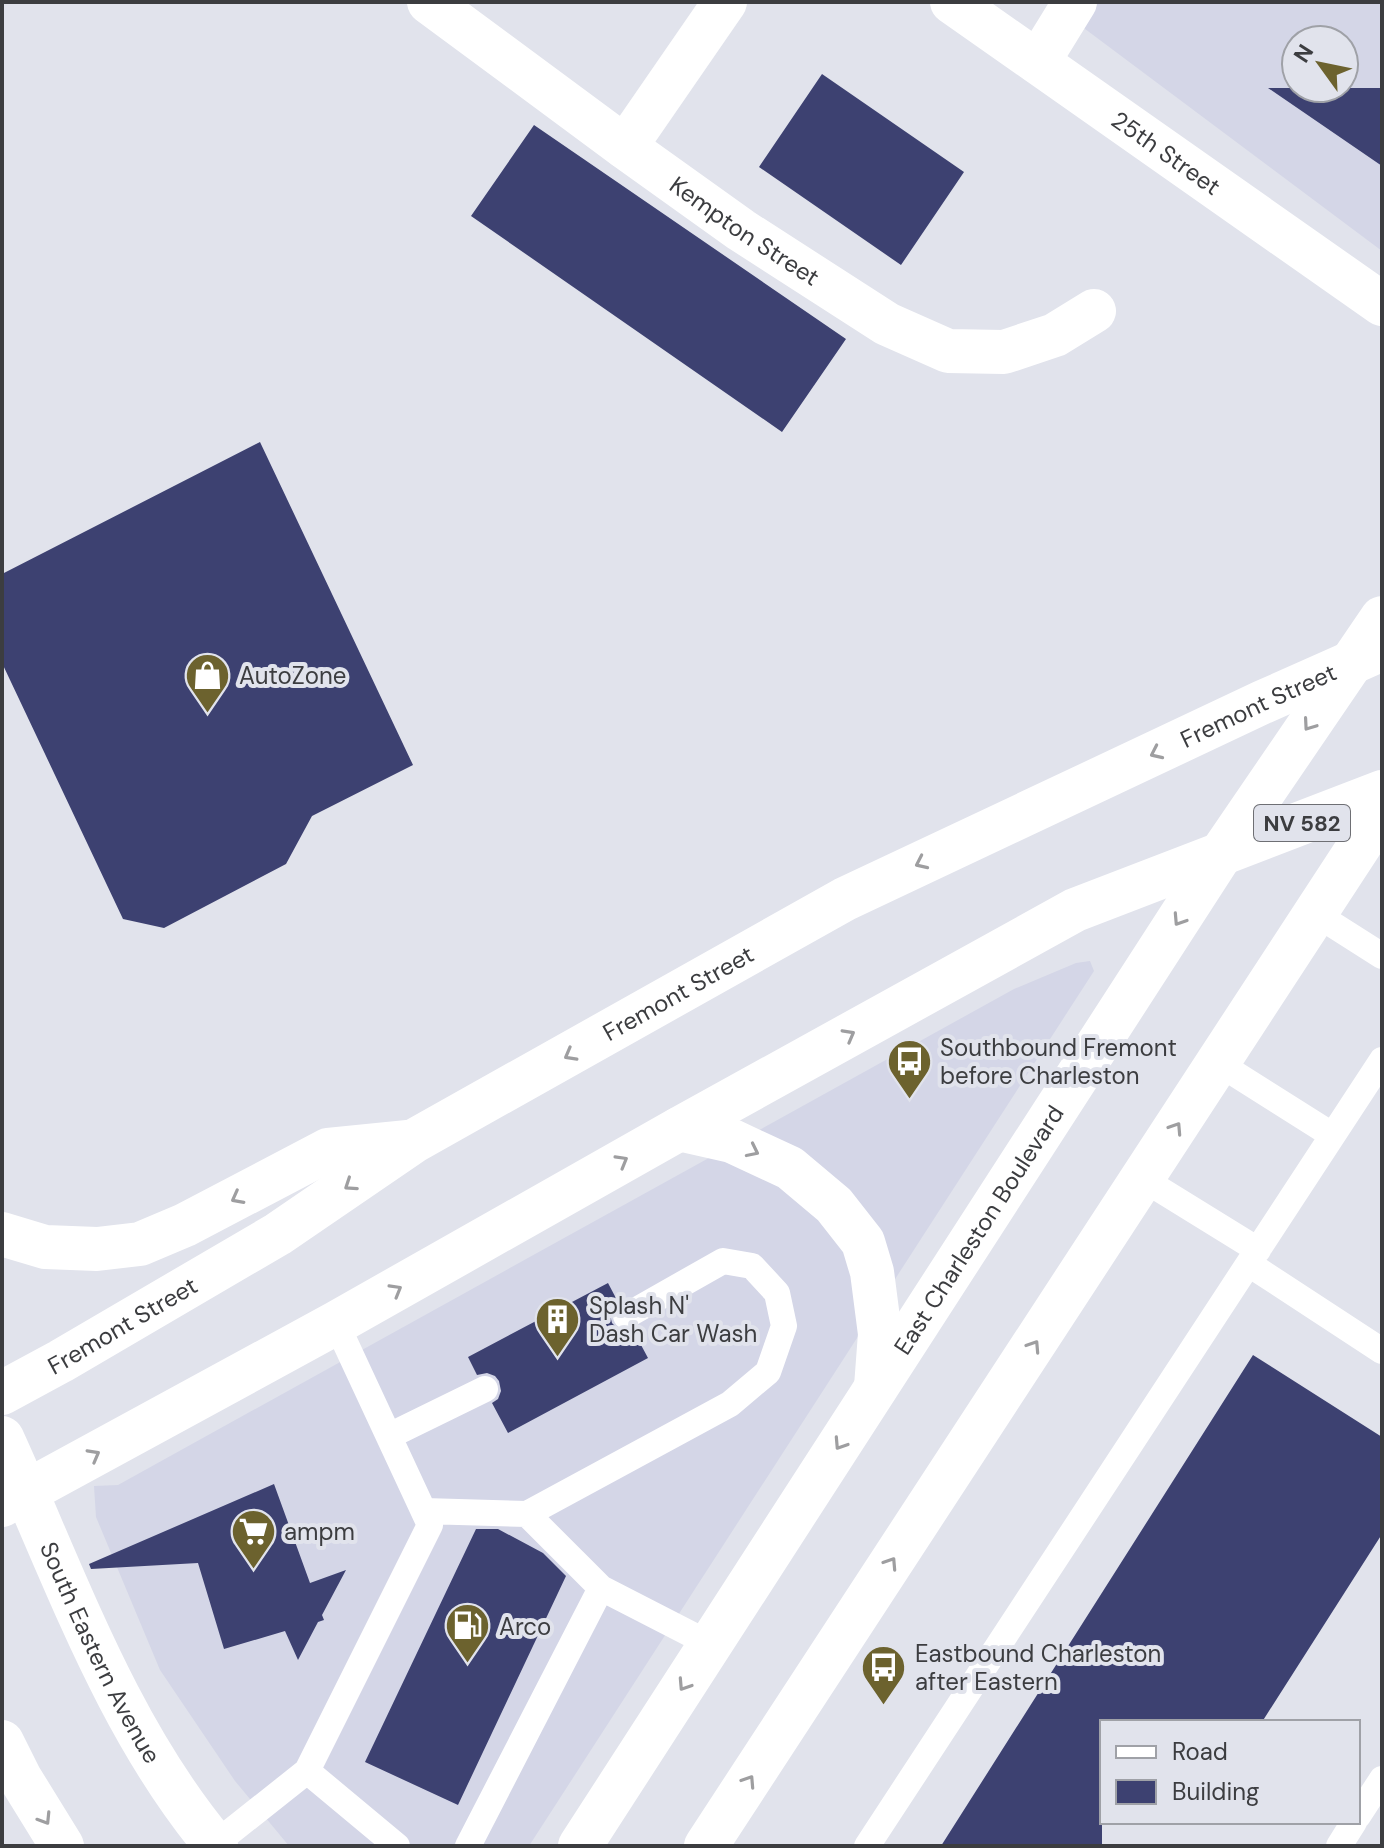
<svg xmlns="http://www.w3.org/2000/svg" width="1384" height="1848" viewBox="0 0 1384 1848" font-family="'DM Sans',sans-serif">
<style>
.built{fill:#d4d6e7;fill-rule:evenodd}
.building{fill:#3d4171}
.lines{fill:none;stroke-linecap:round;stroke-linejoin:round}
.service{stroke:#fff;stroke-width:26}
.minor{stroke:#fff;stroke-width:44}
.primary{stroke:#fff;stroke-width:44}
.oneway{stroke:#9e9ea0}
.labels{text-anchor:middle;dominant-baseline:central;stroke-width:8;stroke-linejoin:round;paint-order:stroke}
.shield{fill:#e1e3ec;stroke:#6e6f74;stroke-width:2}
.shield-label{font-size:22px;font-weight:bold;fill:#3c3d40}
.street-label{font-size:24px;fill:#3c3d40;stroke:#e1e3ec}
.poi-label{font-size:24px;fill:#3c3d40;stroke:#e1e3ec;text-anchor:start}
</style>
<rect width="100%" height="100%" fill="#e1e3ec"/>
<path class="built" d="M1049,2H1382V251ZM1296,40H1344V88H1296Z
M1090,961L1094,971L529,1846H289L235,1781L160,1670L96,1517L94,1486L118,1485L1014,989L1076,963Z"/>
<path class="building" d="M822,74L964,172L901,265L759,167Z
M1268,88H1382V166Z
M534,125L846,339L782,432L471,216Z
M260,442L413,765L312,816L286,864L164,928L123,919L2,663V574Z
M608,1283L618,1302L612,1309L610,1315L612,1323L619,1330L625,1332L633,1330L648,1358L508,1433L492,1403L498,1399L501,1391L499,1381L495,1376L487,1373L477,1375L468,1357Z
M1253,1355L1382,1437V1534L1262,1722H1102V1846H941Z
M274,1484L310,1583L346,1570L322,1615L324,1620L318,1622L298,1660L285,1631L224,1649L198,1563L91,1569L89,1564Z
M476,1529H498L543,1553L566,1576L458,1805L365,1762Z"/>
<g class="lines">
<path class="service" d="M1316,914L1382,956
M1218,1063L1332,1135
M1143,1179L1258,1250
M1249,1264L1382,1351
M389,1436L485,1389
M424,1511L527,1514L601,1588
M527,1514L730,1404L768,1372L784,1326L777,1293L752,1266L723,1261L626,1316
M307,1771L397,1846
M1358,1816L1382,1779
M215,1844L307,1771L430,1525L336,1323
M468,1846L601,1588L710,1644
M867,1846L1382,1060
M1339,1846L1354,1822"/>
<g class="minor">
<path id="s1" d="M429,2L625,147L741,230L887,324L948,351L1004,352L1055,335L1094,311"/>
<path id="s2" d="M952,2L1382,304"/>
<path d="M1038,62L1075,2"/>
<path d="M625,147L725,2"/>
</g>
<g class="primary">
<path d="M679,1129L732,1141L790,1168L834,1205L863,1242L872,1272L880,1334L876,1387"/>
<path d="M2,1234L45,1247L97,1249L140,1244L185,1225L328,1150L408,1142"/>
<path id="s3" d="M2,1393L61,1361L278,1234L414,1141L845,899L1263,702L1382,649"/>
<path id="s4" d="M2,1438C66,1578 116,1727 216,1846"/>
<path d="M2,1505L336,1323L679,1129L1075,910L1382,792"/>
<path d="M2,1742L20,1778L62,1846"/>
<path id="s5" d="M580,1846L1221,854L1382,618"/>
<path d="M706,1846L1382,811"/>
</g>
</g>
<defs><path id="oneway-chevron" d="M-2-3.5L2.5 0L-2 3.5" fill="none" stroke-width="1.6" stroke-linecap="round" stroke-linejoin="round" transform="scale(2)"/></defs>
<g class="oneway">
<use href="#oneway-chevron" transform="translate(1309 725) rotate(125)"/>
<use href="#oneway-chevron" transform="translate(1156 753) rotate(155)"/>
<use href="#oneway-chevron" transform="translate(921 863) rotate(155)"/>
<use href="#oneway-chevron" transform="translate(1179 920) rotate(123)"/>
<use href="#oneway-chevron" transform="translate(849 1035) rotate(-29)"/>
<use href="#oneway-chevron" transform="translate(570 1055) rotate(151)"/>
<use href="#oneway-chevron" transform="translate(1176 1128) rotate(-57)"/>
<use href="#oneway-chevron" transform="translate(753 1151) rotate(26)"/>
<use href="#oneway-chevron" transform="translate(622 1161) rotate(-30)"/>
<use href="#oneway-chevron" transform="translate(350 1185) rotate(146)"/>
<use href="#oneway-chevron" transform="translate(237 1198) rotate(152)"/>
<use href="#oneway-chevron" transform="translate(396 1290) rotate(-30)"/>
<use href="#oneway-chevron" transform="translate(1034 1346) rotate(-57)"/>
<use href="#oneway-chevron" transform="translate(840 1444) rotate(123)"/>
<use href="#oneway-chevron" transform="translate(94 1455) rotate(-29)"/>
<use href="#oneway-chevron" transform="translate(891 1563) rotate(-57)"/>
<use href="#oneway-chevron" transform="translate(684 1685) rotate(123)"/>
<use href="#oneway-chevron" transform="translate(749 1781) rotate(-57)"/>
<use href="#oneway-chevron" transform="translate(45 1819) rotate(58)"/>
</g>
<defs>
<symbol id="shop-pin" viewBox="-11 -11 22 30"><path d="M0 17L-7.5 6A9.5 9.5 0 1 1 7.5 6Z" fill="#6c622e" stroke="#e1e3ec"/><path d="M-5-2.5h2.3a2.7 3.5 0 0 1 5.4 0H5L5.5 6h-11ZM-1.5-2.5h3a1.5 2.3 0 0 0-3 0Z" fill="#fff"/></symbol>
<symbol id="bus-pin" viewBox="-11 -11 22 30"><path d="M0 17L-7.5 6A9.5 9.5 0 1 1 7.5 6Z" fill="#6c622e" stroke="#e1e3ec"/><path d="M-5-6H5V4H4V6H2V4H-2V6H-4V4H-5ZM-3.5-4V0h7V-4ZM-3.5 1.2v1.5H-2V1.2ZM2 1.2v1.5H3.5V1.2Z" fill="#fff"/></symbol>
<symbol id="building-pin" viewBox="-11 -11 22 30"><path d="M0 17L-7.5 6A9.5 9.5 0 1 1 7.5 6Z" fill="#6c622e" stroke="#e1e3ec"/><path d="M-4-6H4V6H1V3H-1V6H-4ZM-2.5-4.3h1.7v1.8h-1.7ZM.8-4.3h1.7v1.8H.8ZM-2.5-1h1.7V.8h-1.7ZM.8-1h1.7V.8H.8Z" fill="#fff"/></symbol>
<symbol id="supermarket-pin" viewBox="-11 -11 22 30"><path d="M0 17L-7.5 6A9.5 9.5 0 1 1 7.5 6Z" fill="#6c622e" stroke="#e1e3ec"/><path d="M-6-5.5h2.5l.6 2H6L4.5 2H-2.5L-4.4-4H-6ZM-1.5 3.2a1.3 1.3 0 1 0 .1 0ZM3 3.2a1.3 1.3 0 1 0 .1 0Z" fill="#fff"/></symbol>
<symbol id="fuel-pin" viewBox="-11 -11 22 30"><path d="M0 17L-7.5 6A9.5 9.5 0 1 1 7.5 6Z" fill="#6c622e" stroke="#e1e3ec"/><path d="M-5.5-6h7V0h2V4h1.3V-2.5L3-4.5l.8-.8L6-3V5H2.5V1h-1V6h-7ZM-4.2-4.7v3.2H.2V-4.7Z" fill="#fff"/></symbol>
</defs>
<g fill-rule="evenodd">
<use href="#shop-pin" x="182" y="650" width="51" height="69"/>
<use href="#bus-pin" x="884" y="1036" width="51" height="69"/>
<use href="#building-pin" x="532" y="1294" width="51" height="69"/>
<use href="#supermarket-pin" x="228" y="1506" width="51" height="69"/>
<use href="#fuel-pin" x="442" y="1600" width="51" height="69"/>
<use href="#bus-pin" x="858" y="1642" width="51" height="69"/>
</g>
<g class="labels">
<rect class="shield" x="1254" y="805" width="96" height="36" rx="6"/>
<g class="shield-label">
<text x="1302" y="823">NV 582</text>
</g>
<g class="street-label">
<text stroke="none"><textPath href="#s2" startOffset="262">25th Street</textPath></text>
<text stroke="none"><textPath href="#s1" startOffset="390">Kempton Street</textPath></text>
<text stroke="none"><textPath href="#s3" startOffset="1434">Fremont Street</textPath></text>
<text stroke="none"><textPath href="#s3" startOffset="786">Fremont Street</textPath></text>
<text stroke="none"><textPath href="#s5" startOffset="734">East Charleston Boulevard</textPath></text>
<text stroke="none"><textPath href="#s3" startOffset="138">Fremont Street</textPath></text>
<text stroke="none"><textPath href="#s4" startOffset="236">South Eastern Avenue</textPath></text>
</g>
<g class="poi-label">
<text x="239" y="675">AutoZone</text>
<text x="940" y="1047">Southbound Fremont<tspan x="940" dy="28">before Charleston</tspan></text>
<text x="589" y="1305">Splash N'<tspan x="589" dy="28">Dash Car Wash</tspan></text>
<text x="284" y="1531">ampm</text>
<text x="499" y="1626">Arco</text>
<text x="915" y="1653">Eastbound Charleston<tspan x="915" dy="28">after Eastern</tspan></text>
</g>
</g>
<rect width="1384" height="1848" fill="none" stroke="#3c3d40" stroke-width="8"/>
<rect x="1100" y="1720" width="260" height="104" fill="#e1e3ec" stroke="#9fa1a7" stroke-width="2"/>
<rect x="1116" y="1746" width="40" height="12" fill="#ffffff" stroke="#9fa1a7" stroke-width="2"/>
<text x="1172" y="1760" font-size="24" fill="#3c3d40">Road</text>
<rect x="1116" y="1780" width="40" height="24" fill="#3d4171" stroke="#9fa1a7" stroke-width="2"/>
<text x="1172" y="1800" font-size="24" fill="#3c3d40">Building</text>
<g transform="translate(1320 64) rotate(303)"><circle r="38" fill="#e1e3ec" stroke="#9fa1a7" stroke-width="2"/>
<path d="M0-6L14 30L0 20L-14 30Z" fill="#6c622e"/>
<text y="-12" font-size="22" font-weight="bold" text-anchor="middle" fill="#3c3d40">N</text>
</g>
</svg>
